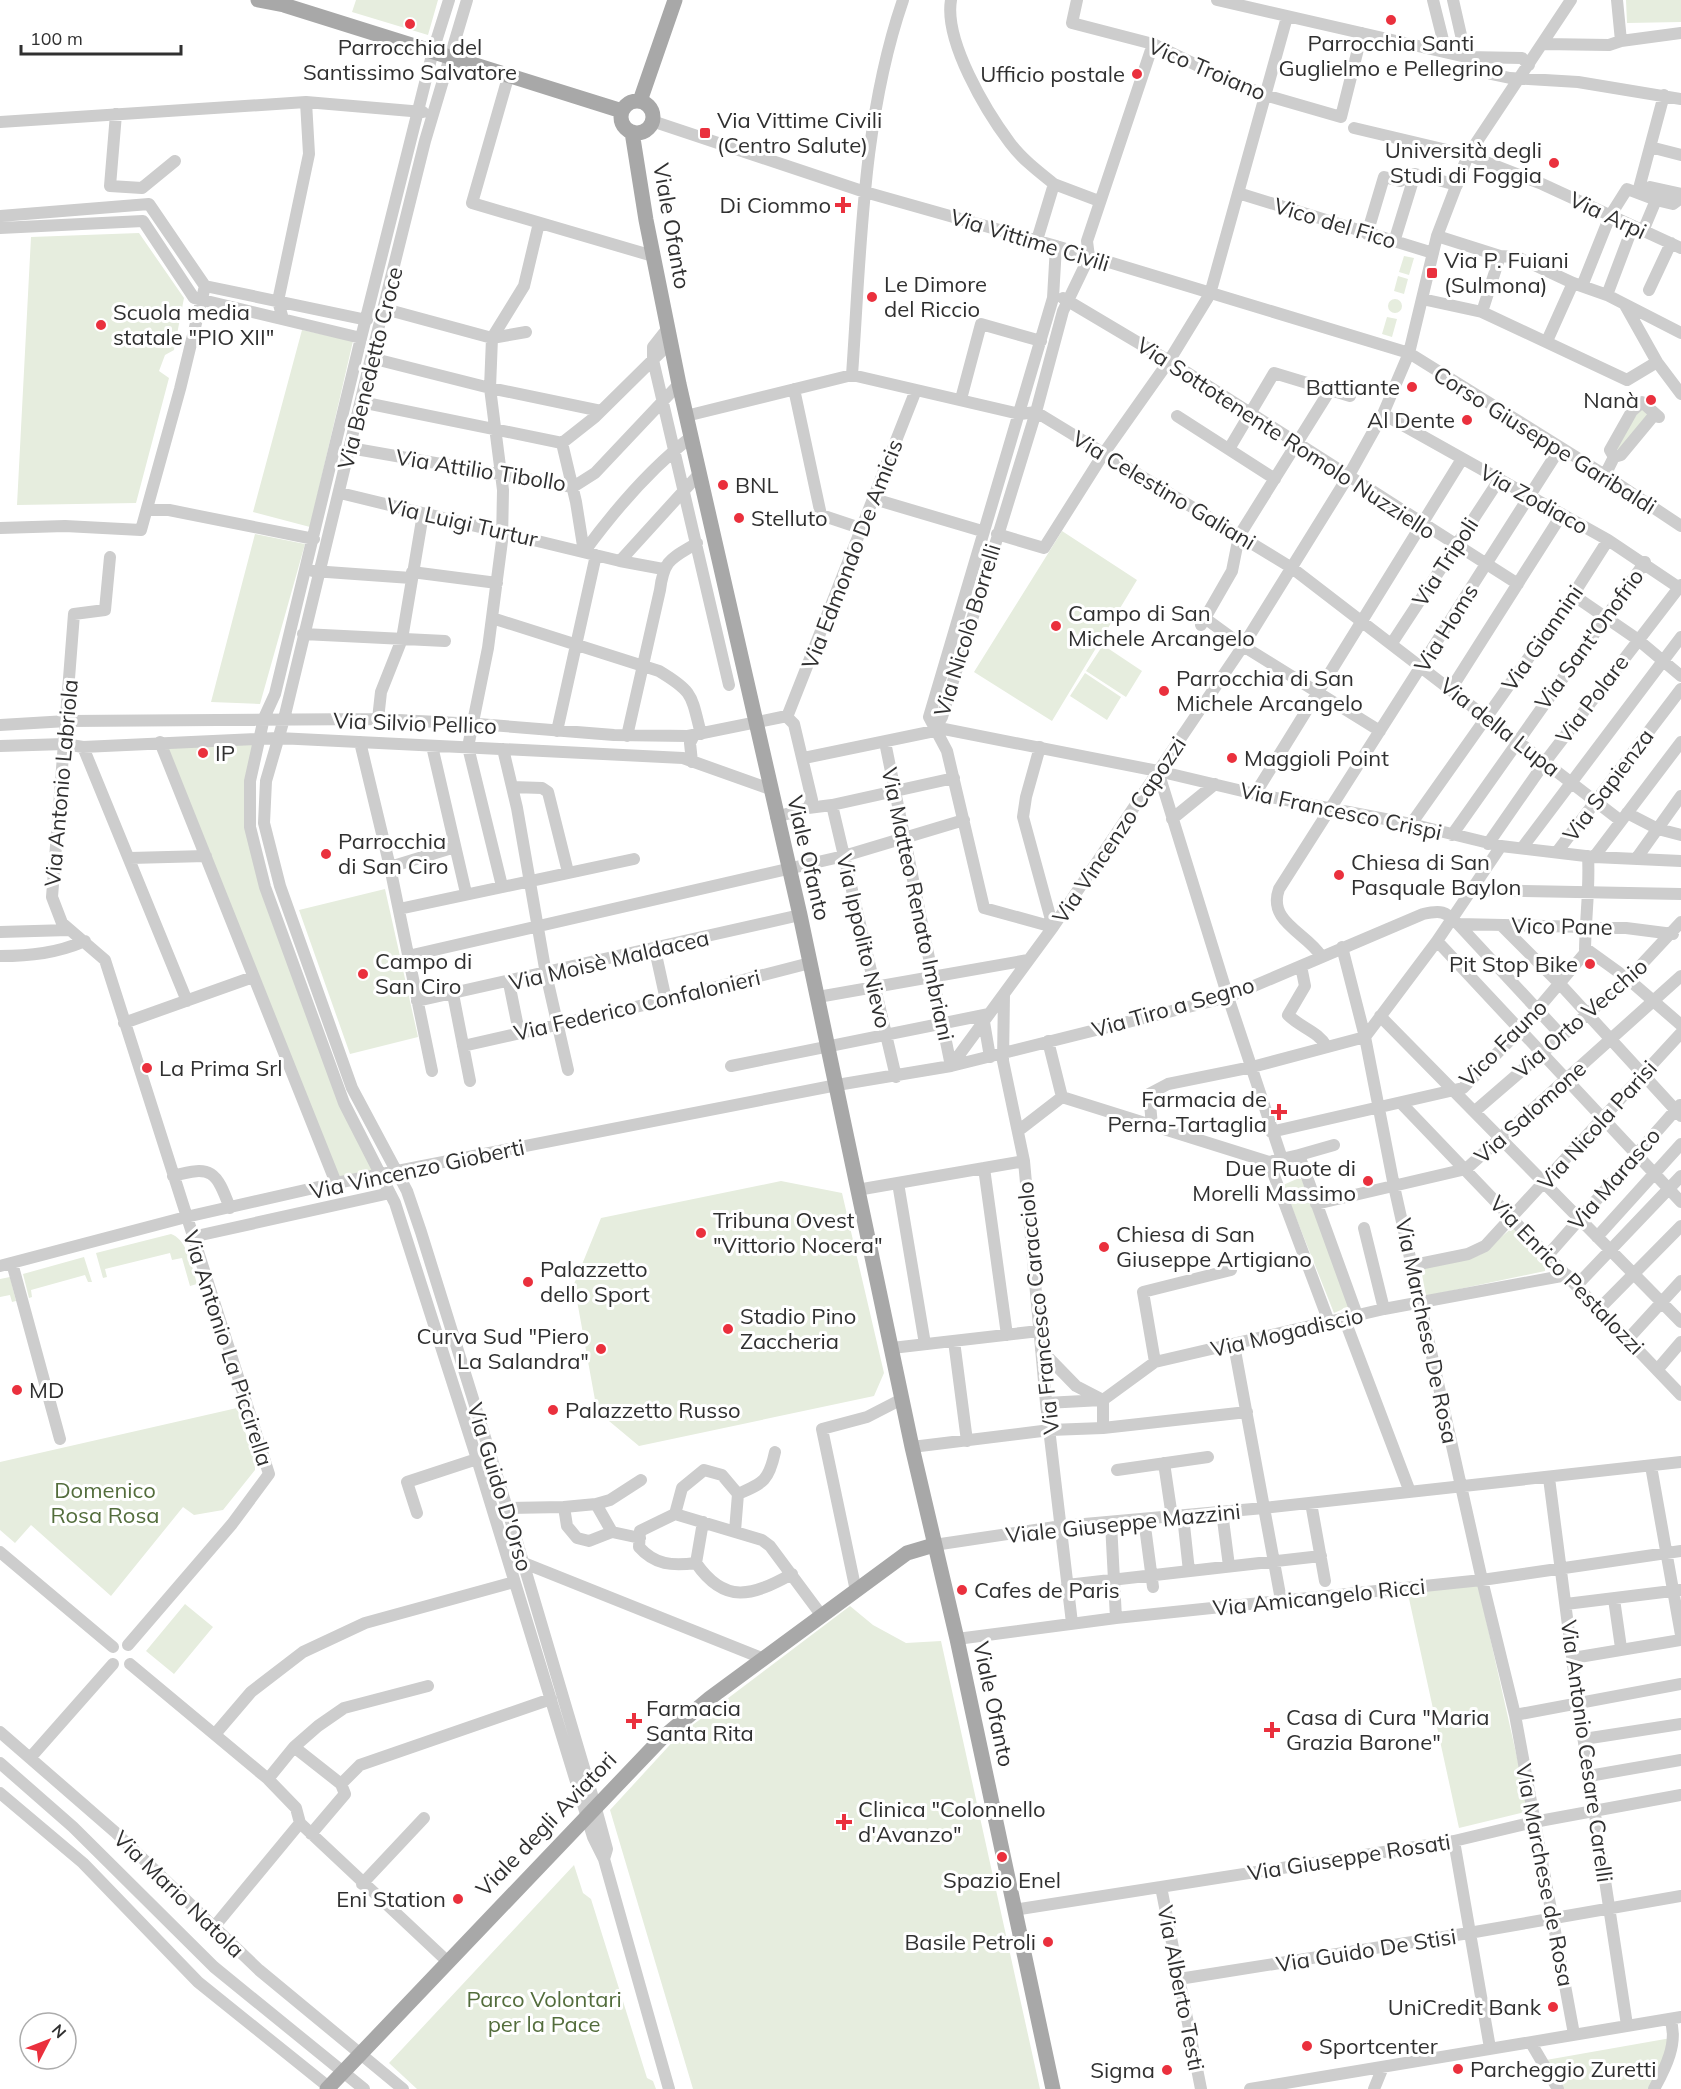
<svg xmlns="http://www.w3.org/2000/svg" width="1681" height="2089" viewBox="0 0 1681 2089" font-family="Mulish,sans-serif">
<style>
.green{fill:#e6edde}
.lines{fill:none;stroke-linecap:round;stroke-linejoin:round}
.minor{stroke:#cdcdcd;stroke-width:12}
.major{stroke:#a8a8a8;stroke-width:15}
.poi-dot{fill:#ea303d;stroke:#fff;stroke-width:2}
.labels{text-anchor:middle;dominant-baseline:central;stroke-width:6;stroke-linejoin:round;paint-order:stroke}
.poi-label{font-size:22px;fill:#303030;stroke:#fff;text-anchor:start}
.street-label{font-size:22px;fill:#303030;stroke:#fff}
.park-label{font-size:22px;fill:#536d3c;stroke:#fff}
</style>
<rect width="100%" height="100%" fill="#fff"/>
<path class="green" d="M356,0H438L428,35L352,12Z
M1626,0H1681V22L1627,23Z
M139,233L184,298L174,350L165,355L159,371L169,378L136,503L17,505L31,237Z
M1404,256L1414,258L1409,275L1399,272Z
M1398,276L1408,279L1404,294L1394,291Z
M1388 306a7 7 0 1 1 14 0a7 7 0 1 1-14 0Z
M1387,317L1397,319L1392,337L1382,334Z
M302,330L353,341L310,527L253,512Z
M1641,408L1650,414L1621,451L1615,449Z
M1062,531L1137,580L1052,721L974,672Z
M255,534L305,544L260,704L211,702Z
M1103,645L1142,671L1126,697L1086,671Z
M1085,673L1121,697L1107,720L1070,696Z
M253,743L246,828L375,1171L338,1179L165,746Z
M385,889L418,1037L350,1054L299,910Z
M1299,1178L1302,1180L1350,1306L1334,1313L1283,1185Z
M781,1181L842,1193L884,1373L874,1396L639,1446L597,1411L574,1284L601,1218Z
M1513,1227L1545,1259V1271L1426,1296L1421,1269L1480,1255Z
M171,1234C188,1240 192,1268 197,1284L190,1286L182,1258L172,1260L170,1253L105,1269L107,1277L103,1278L96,1253Z
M84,1257L92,1282H88L85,1275L31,1290L32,1297L29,1298L23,1274Z
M10,1277L16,1301L12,1302L10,1295L0,1297V1279Z
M237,1408L255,1461V1470L223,1510L194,1515L183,1507L111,1596L31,1525L15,1543L0,1530V1462Z
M1478,1584L1529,1811L1459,1828L1408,1594Z
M185,1604L213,1627L174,1674L146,1651Z
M850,1606L873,1625L906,1643L941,1641L1040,2089H693L610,1810L678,1736Z
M574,1865L583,1893L591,1899L647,2078L653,2081L656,2089H417L389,2063Z
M1671,2038L1651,2089H1562L1546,2060Z"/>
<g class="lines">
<path class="minor" d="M449,0L433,51L361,338L275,694L264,718L250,781V827L265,887L344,1103L395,1203L477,1459L593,1837L604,1859
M467,0L425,141L371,358L284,719L266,781L264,823L280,886L352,1088L407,1191L421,1232L507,1508L595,1805L607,1849L604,1859L669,2089
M951,0C944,41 986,111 1010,143C1022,159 1039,172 1054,184L1037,240
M1077,0L1072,23L1153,44L1215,74L1265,95L1341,117L1362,33
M1217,0L1466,57L1522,58L1529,65
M1433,0L1446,52
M1453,0L1466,57
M1617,0L1621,41
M1543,44L1609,45L1621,41L1681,33
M1466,57L1491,74L1510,78L1578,82L1681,99
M509,74L472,203L653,256
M116,114L110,186L142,188L175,161
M652,121L865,192L1056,246L1409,353L1600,472L1681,526
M0,122L306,102L423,112
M1354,128L1468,155L1542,184L1681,248
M1650,147L1681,155
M1054,184L1099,201
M1650,187L1681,194
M1638,192L1664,95
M1238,193L1433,253
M1656,200L1673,204L1681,198
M0,216L149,204L205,286L180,389L141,530L65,526L0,528
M0,228L143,221L194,298L361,338
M1367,234L1384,177L1400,181L1415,174L1457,185
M1437,236L1500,256L1517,257L1573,283L1607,295L1681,333
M1394,242L1415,174
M205,286L367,320
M1582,286L1610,216L1627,189L1656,200L1643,231
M1649,290L1671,243
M1607,295L1633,226
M1063,298L1169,361L1518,584
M1422,299L1482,312L1627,380L1657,362
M1625,305L1657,362L1681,394
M385,309L492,338L526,332
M1482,312L1500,256
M283,319L278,301L309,154L306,102
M668,328L653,347V360L729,685
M1547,341L1573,283
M371,358L490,388L601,411
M852,375C861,250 862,119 903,0
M794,389L821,515L863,529
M961,399L981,324L1041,341
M361,402L562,443L595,417L671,342
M1383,414L1608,540L1681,589
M686,416L852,375L1020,414L1036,412L1292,568L1621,821
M1177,416L1275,479
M562,443L576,502L584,552
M350,448L573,487L595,473L679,384
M1229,449L1274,373L1350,396
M1614,457L1610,450L1632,411L1642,402L1659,417
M1605,475L1614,457L1621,455L1655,414
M340,493L620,561L663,569
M874,499L982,531
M147,510H169L314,539
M997,534L1044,548L1104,453L1169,361L1210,294L1287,17
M584,552C614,511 651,468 691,437
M110,557L105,610L74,614L52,897L62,923L105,960L269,1474L232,1524L128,1645
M620,561L700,473
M313,571L411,578
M412,572L497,583
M1573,595L1637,639L1681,676
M492,618L659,671C694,692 691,695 701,734
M1206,619L1243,646L1380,731
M1201,625L1232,571L1239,536L1330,390
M303,634L445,641
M1392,643L1499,480
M1451,689L1562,514
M787,717L916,390
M378,719L381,692L402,639L423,514
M0,725L67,721L378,719L478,724L614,735L688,736L782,717H787L794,724L812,800L808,808L776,817
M935,730L942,717L1036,412L1063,311L1089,257L1087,241L1153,44
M557,731L596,555
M627,736L660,590C664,559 671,559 697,543
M160,742L336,1183
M360,742L390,867L432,1071
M885,742L951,1066
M0,746L65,744L83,747L278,738L683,758L770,789
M432,746L466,893
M83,747L187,1001
M1040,747L1026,797L1023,817L1053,927
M503,749L517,808L546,974L568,1070
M804,758L944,729L1158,771L1255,794L1411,824L1501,846L1594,857L1681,861
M692,762L690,743L694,735
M1158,771L1228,997L1282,1159
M512,787L542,788L548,792L568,872
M1255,794L1462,459
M832,805L896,1077
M808,808L832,805L954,778
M1627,813L1658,829L1681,835
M1172,819L1215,784
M1411,824L1573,595L1608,540
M1452,835L1645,562
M1488,844L1545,762L1681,585
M1522,848L1681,637
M1557,852L1681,689
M1594,857L1681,742
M130,858L206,856
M1636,859L1681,796
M390,867L455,847
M502,886L468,747L488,648L502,541L503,490L490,388L492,338L524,286L539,223
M1471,890L1681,894
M399,909L634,859
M1458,924L1561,1035
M1501,925L1560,984L1681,1116
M1053,927L984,908L947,751L929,717L1053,298L1056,246
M0,932L69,930
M1437,941L1681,1202
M1342,947L1365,1037L1394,1186L1482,1580L1515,1715L1574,2034
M1585,948L1628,979L1681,1025
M655,950L666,1000
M0,956C31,956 57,953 85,941
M408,956L844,856L964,820
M1321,956C1307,933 1267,922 1279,889L1560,448
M1301,966L1305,986L1288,1015C1301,1028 1318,1031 1327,1047
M509,983L519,1032
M453,994L470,1081
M1004,994L1003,1061L1024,1161L1046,1403L1072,1623
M818,997L1028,960
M417,1001L800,915
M1380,1016L1681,1322
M984,1022L990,1057
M124,1023L253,977
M1048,1041L1062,1097L1269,1162
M463,1046L666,1000L810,963
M731,1066L989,1014
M951,1066L1053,927L1243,646L1349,475L1383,414L1409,353L1437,236L1468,155L1571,0
M1402,1104L1681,1395
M1475,1111L1628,979L1681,922
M1152,1125L1149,1094L1168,1084L1252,1067L1365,1037L1437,941L1501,846
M1018,1131L1062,1097
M1271,1132L1463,1088L1520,1030L1585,953C1585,921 1590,889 1588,856
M1299,1155L1334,1145
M984,1168L1007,1335
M173,1176C212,1165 216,1171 230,1208
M898,1183L925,1344
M857,1190L1024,1161
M1316,1204L1466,1169L1681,976
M1364,1228L1384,1309
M192,1237L390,1193
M1597,1237L1681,1144
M1548,1255L1680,1105
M12,1263L60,1439
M1414,1265L1468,1254L1485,1246L1681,1033
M0,1266L186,1217L336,1183L837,1085L951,1066L1228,997L1423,914C1441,910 1445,911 1458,924L1626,928L1673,934
M1577,1285L1681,1176
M1599,1309L1681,1226
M1344,1318L1410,1492
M1329,1322L1269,1162L1299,1155L1357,1315
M1628,1339L1681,1281
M954,1341L967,1441
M1234,1345L1281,1600
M892,1348L1039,1331
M1041,1350L1076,1386L1103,1400
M1155,1362L1143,1292L1231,1270
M1657,1370L1681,1342
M1046,1403L1102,1400
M1103,1428V1400L1155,1362L1384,1309L1567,1275
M912,1447L1050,1430L1103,1428L1247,1412
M1164,1463L1172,1517
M1651,1466L1681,1635
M1117,1470L1208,1457
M1549,1478L1578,1703L1627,2025
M738,1494C764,1483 769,1480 775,1452
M1311,1503L1325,1581
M596,1504L610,1500L641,1480
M507,1508L564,1507
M1222,1512L1229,1566
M417,1513L407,1482L477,1459
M675,1514L640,1531L639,1547C655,1565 672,1566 696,1563L703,1522
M1183,1516L1189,1571
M1144,1519L1153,1587
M1111,1523L1116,1618
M735,1531L738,1494L722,1475L704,1470L682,1488L675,1514L762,1540L770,1546L822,1616
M612,1532L596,1504L564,1507L567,1526L577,1538L589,1541L612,1532L640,1538
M934,1545L1062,1526L1264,1508L1681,1462
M0,1552L113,1647
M696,1563C725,1605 752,1596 792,1574
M519,1564L524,1563L764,1659
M1067,1585L1321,1556
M856,1591L822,1429L867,1417L902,1399
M1614,1599L1621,1648
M1566,1604L1680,1590
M957,1639L1116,1618L1482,1580L1681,1551
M1573,1658L1681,1640
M130,1664L268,1779L296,1808L300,1823
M1515,1715L1681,1684
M0,1732L115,1832L259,1970L403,2089
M216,1733L251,1692L303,1652L365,1623L514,1582
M1584,1739L1681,1724
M294,1747L318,1726L344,1708L428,1686
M30,1758L113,1664
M0,1763L73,1827L214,1967L364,2089
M1589,1776L1681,1760
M268,1779L294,1747L341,1784L345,1794L311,1834
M341,1784L360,1765L551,1699
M0,1793L83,1863L198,1982L331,2089
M300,1823L447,1961
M1454,1841L1490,2048
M362,1884L424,1818
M1161,1887L1201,2089
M1014,1910L1454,1841L1534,1822L1681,1795
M214,1927L300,1823
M1179,1979L1469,1933L1681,1896
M1531,2043L1558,2089
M1250,2089L1681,2017
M1374,2089L1383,2067
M1654,2089C1665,2069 1679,2042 1670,2019"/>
<path class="major" d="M258,0L284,5L622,111
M640,101L675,0
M621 117a16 16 0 1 1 32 0a16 16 0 1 1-32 0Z
M632,132L646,220L679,384L800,915L912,1447L957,1639L1053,2089
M327,2089L661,1739L710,1698L907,1553L934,1545"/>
</g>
<g class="poi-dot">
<circle cx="1391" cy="20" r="6"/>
<circle cx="410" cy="24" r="6"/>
<circle cx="1137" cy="74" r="6"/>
<rect x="699" y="127" width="12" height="12" rx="3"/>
<circle cx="1554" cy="163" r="6"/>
<path d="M840 196h6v6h6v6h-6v6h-6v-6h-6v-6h6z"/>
<rect x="1426" y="267" width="12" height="12" rx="3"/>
<circle cx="872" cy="297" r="6"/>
<circle cx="101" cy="325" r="6"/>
<circle cx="1412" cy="387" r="6"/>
<circle cx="1651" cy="400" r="6"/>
<circle cx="1467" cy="420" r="6"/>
<circle cx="723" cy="485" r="6"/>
<circle cx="739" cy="518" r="6"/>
<circle cx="1056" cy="626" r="6"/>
<circle cx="1164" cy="691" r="6"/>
<circle cx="203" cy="753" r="6"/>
<circle cx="1232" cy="758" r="6"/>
<circle cx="326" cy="854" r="6"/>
<circle cx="1339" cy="875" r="6"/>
<circle cx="1590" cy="964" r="6"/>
<circle cx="363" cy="974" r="6"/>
<circle cx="147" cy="1068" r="6"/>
<path d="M1276 1103h6v6h6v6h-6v6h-6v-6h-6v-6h6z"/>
<circle cx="1368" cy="1181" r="6"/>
<circle cx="701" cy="1233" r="6"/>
<circle cx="1104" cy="1247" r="6"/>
<circle cx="528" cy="1282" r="6"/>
<circle cx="728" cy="1329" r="6"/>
<circle cx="601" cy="1349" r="6"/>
<circle cx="17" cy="1390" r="6"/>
<circle cx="553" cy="1410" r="6"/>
<circle cx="962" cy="1590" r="6"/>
<path d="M631 1712h6v6h6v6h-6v6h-6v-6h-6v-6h6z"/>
<path d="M1269 1721h6v6h6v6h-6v6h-6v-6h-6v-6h6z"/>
<path d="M841 1813h6v6h6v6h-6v6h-6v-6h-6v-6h6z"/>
<circle cx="1002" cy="1857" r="6"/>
<circle cx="458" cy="1899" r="6"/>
<circle cx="1048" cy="1942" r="6"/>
<circle cx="1553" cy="2007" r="6"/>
<circle cx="1307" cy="2046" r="6"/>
<circle cx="1458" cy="2069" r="6"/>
<circle cx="1167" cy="2070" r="6"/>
</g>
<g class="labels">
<g class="poi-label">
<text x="1391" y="43" text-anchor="middle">Parrocchia Santi<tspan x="1391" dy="25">Guglielmo e Pellegrino</tspan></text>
<text x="410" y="47" text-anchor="middle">Parrocchia del<tspan x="410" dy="25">Santissimo Salvatore</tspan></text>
<text x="1125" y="74" text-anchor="end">Ufficio postale</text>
<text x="717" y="120">Via Vittime Civili<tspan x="717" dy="25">(Centro Salute)</tspan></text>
<text x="1542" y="150" text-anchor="end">Università degli<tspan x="1542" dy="25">Studi di Foggia</tspan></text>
<text x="831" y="205" text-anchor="end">Di Ciommo</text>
<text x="1444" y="260">Via P. Fuiani<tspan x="1444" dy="25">(Sulmona)</tspan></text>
<text x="884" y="284">Le Dimore<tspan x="884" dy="25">del Riccio</tspan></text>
<text x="113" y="312">Scuola media<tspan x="113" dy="25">statale "PIO XII"</tspan></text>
<text x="1400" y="387" text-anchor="end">Battiante</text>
<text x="1639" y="400" text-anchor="end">Nanà</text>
<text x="1455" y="420" text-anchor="end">Al Dente</text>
<text x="735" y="485">BNL</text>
<text x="751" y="518">Stelluto</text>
<text x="1068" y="613">Campo di San<tspan x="1068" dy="25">Michele Arcangelo</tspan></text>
<text x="1176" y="678">Parrocchia di San<tspan x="1176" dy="25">Michele Arcangelo</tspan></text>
<text x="215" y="753">IP</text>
<text x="1244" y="758">Maggioli Point</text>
<text x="338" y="841">Parrocchia<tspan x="338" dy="25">di San Ciro</tspan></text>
<text x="1351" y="862">Chiesa di San<tspan x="1351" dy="25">Pasquale Baylon</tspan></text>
<text x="375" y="961">Campo di<tspan x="375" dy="25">San Ciro</tspan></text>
<text x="1578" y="964" text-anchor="end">Pit Stop Bike</text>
<text x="159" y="1068">La Prima Srl</text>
<text x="1267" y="1099" text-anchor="end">Farmacia de<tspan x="1267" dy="25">Perna-Tartaglia</tspan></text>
<text x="1356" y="1168" text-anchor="end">Due Ruote di<tspan x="1356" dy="25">Morelli Massimo</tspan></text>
<text x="713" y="1220">Tribuna Ovest<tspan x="713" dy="25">"Vittorio Nocera"</tspan></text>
<text x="1116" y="1234">Chiesa di San<tspan x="1116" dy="25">Giuseppe Artigiano</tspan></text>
<text x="540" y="1269">Palazzetto<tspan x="540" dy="25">dello Sport</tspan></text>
<text x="740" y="1316">Stadio Pino<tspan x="740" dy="25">Zaccheria</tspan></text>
<text x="589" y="1336" text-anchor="end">Curva Sud "Piero<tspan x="589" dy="25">La Salandra"</tspan></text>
<text x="29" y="1390">MD</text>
<text x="565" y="1410">Palazzetto Russo</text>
<text x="974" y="1590">Cafes de Paris</text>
<text x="646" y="1708">Farmacia<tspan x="646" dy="25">Santa Rita</tspan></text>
<text x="1286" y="1717">Casa di Cura "Maria<tspan x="1286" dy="25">Grazia Barone"</tspan></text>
<text x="858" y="1809">Clinica "Colonnello<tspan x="858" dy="25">d'Avanzo"</tspan></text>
<text x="1002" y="1880" text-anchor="middle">Spazio Enel</text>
<text x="446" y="1899" text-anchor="end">Eni Station</text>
<text x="1036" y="1942" text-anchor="end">Basile Petroli</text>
<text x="1541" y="2007" text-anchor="end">UniCredit Bank</text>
<text x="1319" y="2046">Sportcenter</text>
<text x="1470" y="2069">Parcheggio Zuretti</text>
<text x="1155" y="2070" text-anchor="end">Sigma</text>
</g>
<g class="street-label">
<text transform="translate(1207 69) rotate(23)">Vico Troiano</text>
<text transform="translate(1608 215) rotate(25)">Via Arpi</text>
<text transform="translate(1335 223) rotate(17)">Vico del Fico</text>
<text transform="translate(672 226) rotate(80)">Viale Ofanto</text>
<text transform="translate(1030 240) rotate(17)">Via Vittime Civili</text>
<text transform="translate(370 368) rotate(-76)">Via Benedetto Croce</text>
<text transform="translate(1286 438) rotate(33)">Via Sottotenente Romolo Nuzziello</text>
<text transform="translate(1545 440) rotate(32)">Corso Giuseppe Garibaldi</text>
<text transform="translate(481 470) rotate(9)">Via Attilio Tibollo</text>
<text transform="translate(1164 490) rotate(31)">Via Celestino Galiani</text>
<text transform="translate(1534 499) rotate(29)">Via Zodiaco</text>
<text transform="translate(462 522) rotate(13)">Via Luigi Turtur</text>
<text transform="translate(852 554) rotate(-69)">Via Edmondo De Amicis</text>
<text transform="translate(1445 562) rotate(-57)">Via Tripoli</text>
<text transform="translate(1446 628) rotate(-58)">Via Homs</text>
<text transform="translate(967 630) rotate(-73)">Via Nicolò Borrelli</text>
<text transform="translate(1542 638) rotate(-55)">Via Giannini</text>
<text transform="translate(1589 639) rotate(-54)">Via Sant'Onofrio</text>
<text transform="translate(1592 699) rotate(-53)">Via Polare</text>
<text transform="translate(415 723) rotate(2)">Via Silvio Pellico</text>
<text transform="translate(1500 727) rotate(38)">Via della Lupa</text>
<text transform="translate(61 783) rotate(-85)">Via Antonio Labriola</text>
<text transform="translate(1608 785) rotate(-53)">Via Sapienza</text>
<text transform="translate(1341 811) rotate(12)">Via Francesco Crispi</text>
<text transform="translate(1119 830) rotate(-56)">Via Vincenzo Capozzi</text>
<text transform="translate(809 858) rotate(77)">Viale Ofanto</text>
<text transform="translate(918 904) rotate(78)">Via Matteo Renato Imbriani</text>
<text transform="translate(1562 926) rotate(1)">Vico Pane</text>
<text transform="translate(864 941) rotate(77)">Via Ippolito Nievo</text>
<text transform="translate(609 960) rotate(-13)">Via Moisè Maldacea</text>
<text transform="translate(637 1005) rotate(-13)">Via Federico Confalonieri</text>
<text transform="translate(1173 1007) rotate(-16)">Via Tiro a Segno</text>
<text transform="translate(1580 1018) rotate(-41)">Via Orto Vecchio</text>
<text transform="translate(1503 1043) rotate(-45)">Vico Fauno</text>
<text transform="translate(1530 1112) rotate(-42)">Via Salomone</text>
<text transform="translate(1597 1125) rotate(-48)">Via Nicola Parisi</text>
<text transform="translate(417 1169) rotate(-12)">Via Vincenzo Gioberti</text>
<text transform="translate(1614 1179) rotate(-49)">Via Marasco</text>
<text transform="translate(1567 1275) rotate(46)">Via Enrico Pestalozzi</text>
<text transform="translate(1038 1308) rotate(-96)">Via Francesco Caracciolo</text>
<text transform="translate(1427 1331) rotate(78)">Via Marchese De Rosa</text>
<text transform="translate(1287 1332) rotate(-13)">Via Mogadiscio</text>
<text transform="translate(228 1348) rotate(72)">Via Antonio La Piccirella</text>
<text transform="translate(500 1487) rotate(73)">Via Guido D'Orso</text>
<text transform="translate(1123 1523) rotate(-6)">Viale Giuseppe Mazzini</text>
<text transform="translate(1319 1597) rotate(-6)">Via Amicangelo Ricci</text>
<text transform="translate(994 1704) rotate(78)">Viale Ofanto</text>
<text transform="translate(1587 1751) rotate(82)">Via Antonio Cesare Carelli</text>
<text transform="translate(546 1824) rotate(-46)">Viale degli Aviatori</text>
<text transform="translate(1349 1857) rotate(-9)">Via Giuseppe Rosati</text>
<text transform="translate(1545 1875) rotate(79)">Via Marchese de Rosa</text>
<text transform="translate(179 1894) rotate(44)">Via Mario Natola</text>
<text transform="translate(1366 1950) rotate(-9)">Via Guido De Stisi</text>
<text transform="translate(1181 1988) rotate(79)">Via Alberto Testi</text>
</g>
<g class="park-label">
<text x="105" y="1490">Domenico<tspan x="105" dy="25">Rosa Rosa</tspan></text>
<text x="544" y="1999">Parco Volontari<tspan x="544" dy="25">per la Pace</tspan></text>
</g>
</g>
<g transform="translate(48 2041) rotate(48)"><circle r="28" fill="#ffffff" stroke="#acacac" stroke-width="1.5"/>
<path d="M0-4.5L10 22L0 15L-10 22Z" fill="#ea303d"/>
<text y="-9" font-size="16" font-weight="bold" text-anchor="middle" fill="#303030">N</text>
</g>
<path d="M21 45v9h160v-9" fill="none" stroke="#303030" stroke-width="3"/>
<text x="30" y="45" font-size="18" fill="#303030" stroke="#ffffff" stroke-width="4.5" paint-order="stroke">100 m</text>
</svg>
